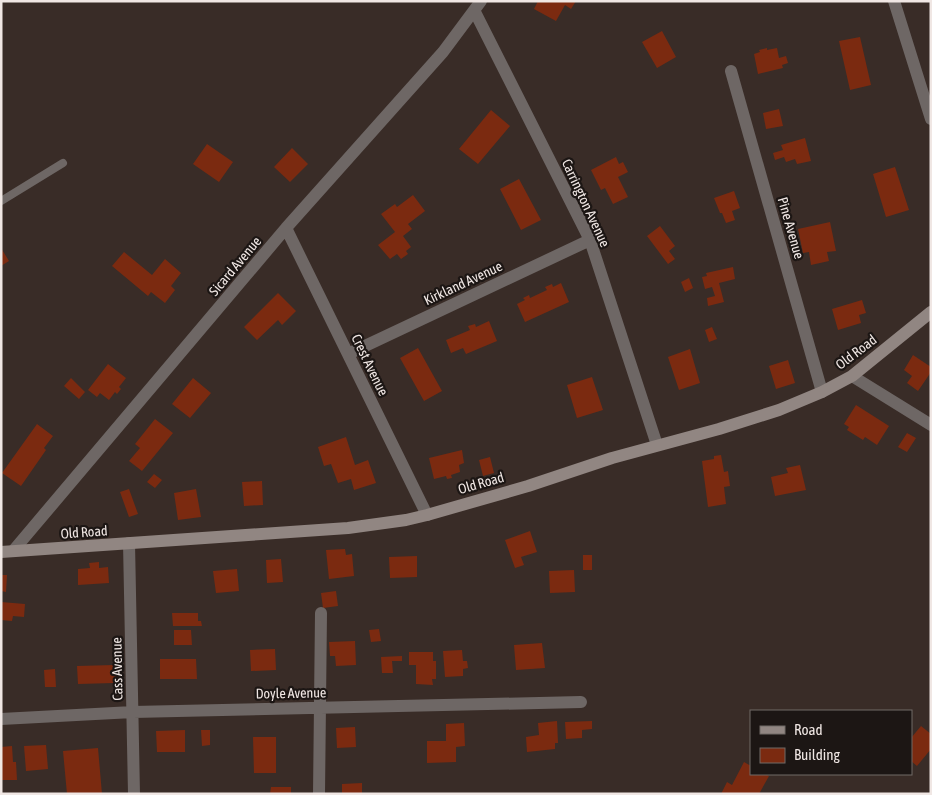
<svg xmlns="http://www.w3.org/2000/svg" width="932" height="795" viewBox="0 0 932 795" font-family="'Asap Condensed',sans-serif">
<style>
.building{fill:#7b2a10}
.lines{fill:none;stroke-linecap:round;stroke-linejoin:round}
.lane{stroke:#6e6765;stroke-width:8}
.street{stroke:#6e6765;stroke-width:12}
.secondary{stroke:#918682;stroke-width:12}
.labels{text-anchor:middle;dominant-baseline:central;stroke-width:4.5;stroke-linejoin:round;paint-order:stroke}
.street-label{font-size:14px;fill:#f0e7e4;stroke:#1c1614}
</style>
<rect width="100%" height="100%" fill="#392c27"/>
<path class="building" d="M538,1H576L571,9L565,5L556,21L534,9Z
M662,31L676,57L657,68L642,42Z
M860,37L871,85L850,90L839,41Z
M767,48V50L777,48L779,58L786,56L788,63L782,65L783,68L758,74L754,54L760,52L759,50Z
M779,109L783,126L766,129L763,113Z
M491,110L510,126L478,164L459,149Z
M805,138L811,161L797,164L795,159L786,162L784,157L775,160L773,153L783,150L781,145Z
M207,144L233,162L219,182L193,164Z
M292,148L308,164L290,182L274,167Z
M616,157L619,164L623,162L628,172L618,177L628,197L613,204L605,188L601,190L591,170Z
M895,167L909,210L886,217L873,174Z
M519,179L541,220L521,230L500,189Z
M734,191L740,208L732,211L735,220L726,223L722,213H720L714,198Z
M413,195L425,211L408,224L412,229L403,236L411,247L406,251L408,254L401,259L397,254L390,259L378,245L395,232L381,214L395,204L397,207Z
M830,222L836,251L827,252L829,261L811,265L809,252L803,253L798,229Z
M660,226L675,246L669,251L675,259L668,264L647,236Z
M1,248L9,261L1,266Z
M124,252L152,275L165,259L181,273L171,286L175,290L165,303L151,292L148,296L112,266Z
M733,267L735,279L719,283L724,302L708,306L707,298L715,296L712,287L705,289L702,277L707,276L706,273Z
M689,278L693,288L685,292L681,282Z
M561,283L569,302L525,322L517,304L525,300L523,298L529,295L530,298L547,290L545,287L552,284L553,287Z
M278,293L296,311L282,325L278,320L257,340L244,327Z
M862,300L866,313L859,315L861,323L838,330L832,309Z
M489,321L497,341L466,354L463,348L451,353L446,340L470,330L468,326L475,324L476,327Z
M712,327L717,339L709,342L705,330Z
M418,348L442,391L424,401L400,358Z
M690,349L700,383L679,390L668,357Z
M913,355L931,367V372L918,391L907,383L912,376L904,370Z
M788,360L795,383L776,389L769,366Z
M108,364L126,378L119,387L121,389L117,394L115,392L109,400L100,393L97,397L88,390Z
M592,377L603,410L577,418L567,385Z
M71,378L85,392L79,399L64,386Z
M193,378L211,393L190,418L172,404Z
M856,405L889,426L877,445L865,437L863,440L847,430L849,427L844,424Z
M155,419L173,433L142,471L129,461L140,448L135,444Z
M37,424L53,436L44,448L46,450L21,486L2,473Z
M907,433L916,438L907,452L898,447Z
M346,437L355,465L368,460L376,483L354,490L351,479L338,483L331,464L324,466L318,447Z
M462,450L464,463L459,465L460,472L451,475L452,478L447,479L446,476L434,479L429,458Z
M721,455L724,472L728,471L730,486L724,487L726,504L708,507L702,461L714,459V456Z
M490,457L494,473L483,476L479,460Z
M800,465L806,490L775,496L771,477L788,473L786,468Z
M154,474L162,480L155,488L147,482Z
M262,481L263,505L244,506L242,482Z
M129,489L138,514L129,517L120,492Z
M196,489L201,517L178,520L174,493Z
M530,531L537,552L521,557L524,565L515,568L505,540Z
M345,549L346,555L352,554L354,576L329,579L326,550Z
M583,555H592V570H583Z
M417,556V577L390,578L389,557Z
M281,559L283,582L267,583L266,560Z
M99,562V568L108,567L109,583L78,585V569L90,568L89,563Z
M237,569L239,591L216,593L213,571Z
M574,570L575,592L550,593L549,571Z
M1,575H7L6,592L1,591Z
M336,591L338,606L323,608L321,593Z
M1,602L25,604L24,617L13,616L12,621L1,620Z
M172,613H198V621H201L202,626H173Z
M379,629L381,641L371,642L369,630Z
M174,630H191L192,645H174Z
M355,641L356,665L336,666L335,656H330L329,642Z
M542,643L545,668L516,670L514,645Z
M275,649L276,670L251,671L250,650Z
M462,650L463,661H467L468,668L463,669V676L445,677L443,651Z
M409,652H433V661H436V679H432L433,685L416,684V665H409Z
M402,656V661H392L393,673H382L381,657Z
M160,659H196L197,679H160Z
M114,665V671H119V678H114V683L78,684L77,666Z
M55,669L56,687H45L44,670Z
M557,721L558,743H555V749L527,752L526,737L539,735L538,723Z
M592,721V729L582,730V738L566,739L565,722Z
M464,723L465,746L456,747V762L427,763V741H446V724Z
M921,726L931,734V749L917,766L911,761V738Z
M355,727L356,747L337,748L336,728Z
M185,730V752H157L156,731Z
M201,730H210V745L202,746Z
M253,737H276V773H254Z
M46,745L48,769L26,771L24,746Z
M12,746L13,762H16L17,780H1V747Z
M98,748L102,794H67L63,751Z
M744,762L751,766V774H765L769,776L759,794H721L727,782L732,785Z
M362,783V794H342V784Z
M271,787H291V794H270Z"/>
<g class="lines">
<path class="lane" d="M1,201L63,163"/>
<path class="street" d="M894,1L931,119
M475,12L590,240L657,445
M731,71L822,392
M286,228L427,515
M348,354L590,240
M852,376L931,425
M129,543L134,794
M13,551L286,228L443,52L481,1
M1,719L133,712L581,702
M319,794L321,613"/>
<path class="secondary" d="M1,552L348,528L406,520L427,515L528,486L612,458L719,429L779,410L822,392L852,376L931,312"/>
</g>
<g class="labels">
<g class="street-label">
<text transform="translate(586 203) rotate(65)">Carrington Avenue</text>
<text transform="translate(791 228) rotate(74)">Pine Avenue</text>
<text transform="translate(235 266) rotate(-50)">Sicard Avenue</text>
<text transform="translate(463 283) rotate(-25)">Kirkland Avenue</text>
<text transform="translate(856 352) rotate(-37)">Old Road</text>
<text transform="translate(370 365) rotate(64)">Crest Avenue</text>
<text transform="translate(481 483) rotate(-16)">Old Road</text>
<text transform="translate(84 532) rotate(-4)">Old Road</text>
<text transform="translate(117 669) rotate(-91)">Cass Avenue</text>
<text transform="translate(291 693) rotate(-1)">Doyle Avenue</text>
</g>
</g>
<rect width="932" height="795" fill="none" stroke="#f0e7e4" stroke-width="5"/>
<rect x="750" y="710" width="162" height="65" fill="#1c1614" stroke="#716a67"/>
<rect x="760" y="726" width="25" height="8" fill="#918682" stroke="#716a67"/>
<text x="794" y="735" font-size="15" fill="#f0e7e4">Road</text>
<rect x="760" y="748" width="25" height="15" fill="#7b2a10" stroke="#716a67"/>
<text x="794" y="760" font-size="15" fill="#f0e7e4">Building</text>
</svg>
